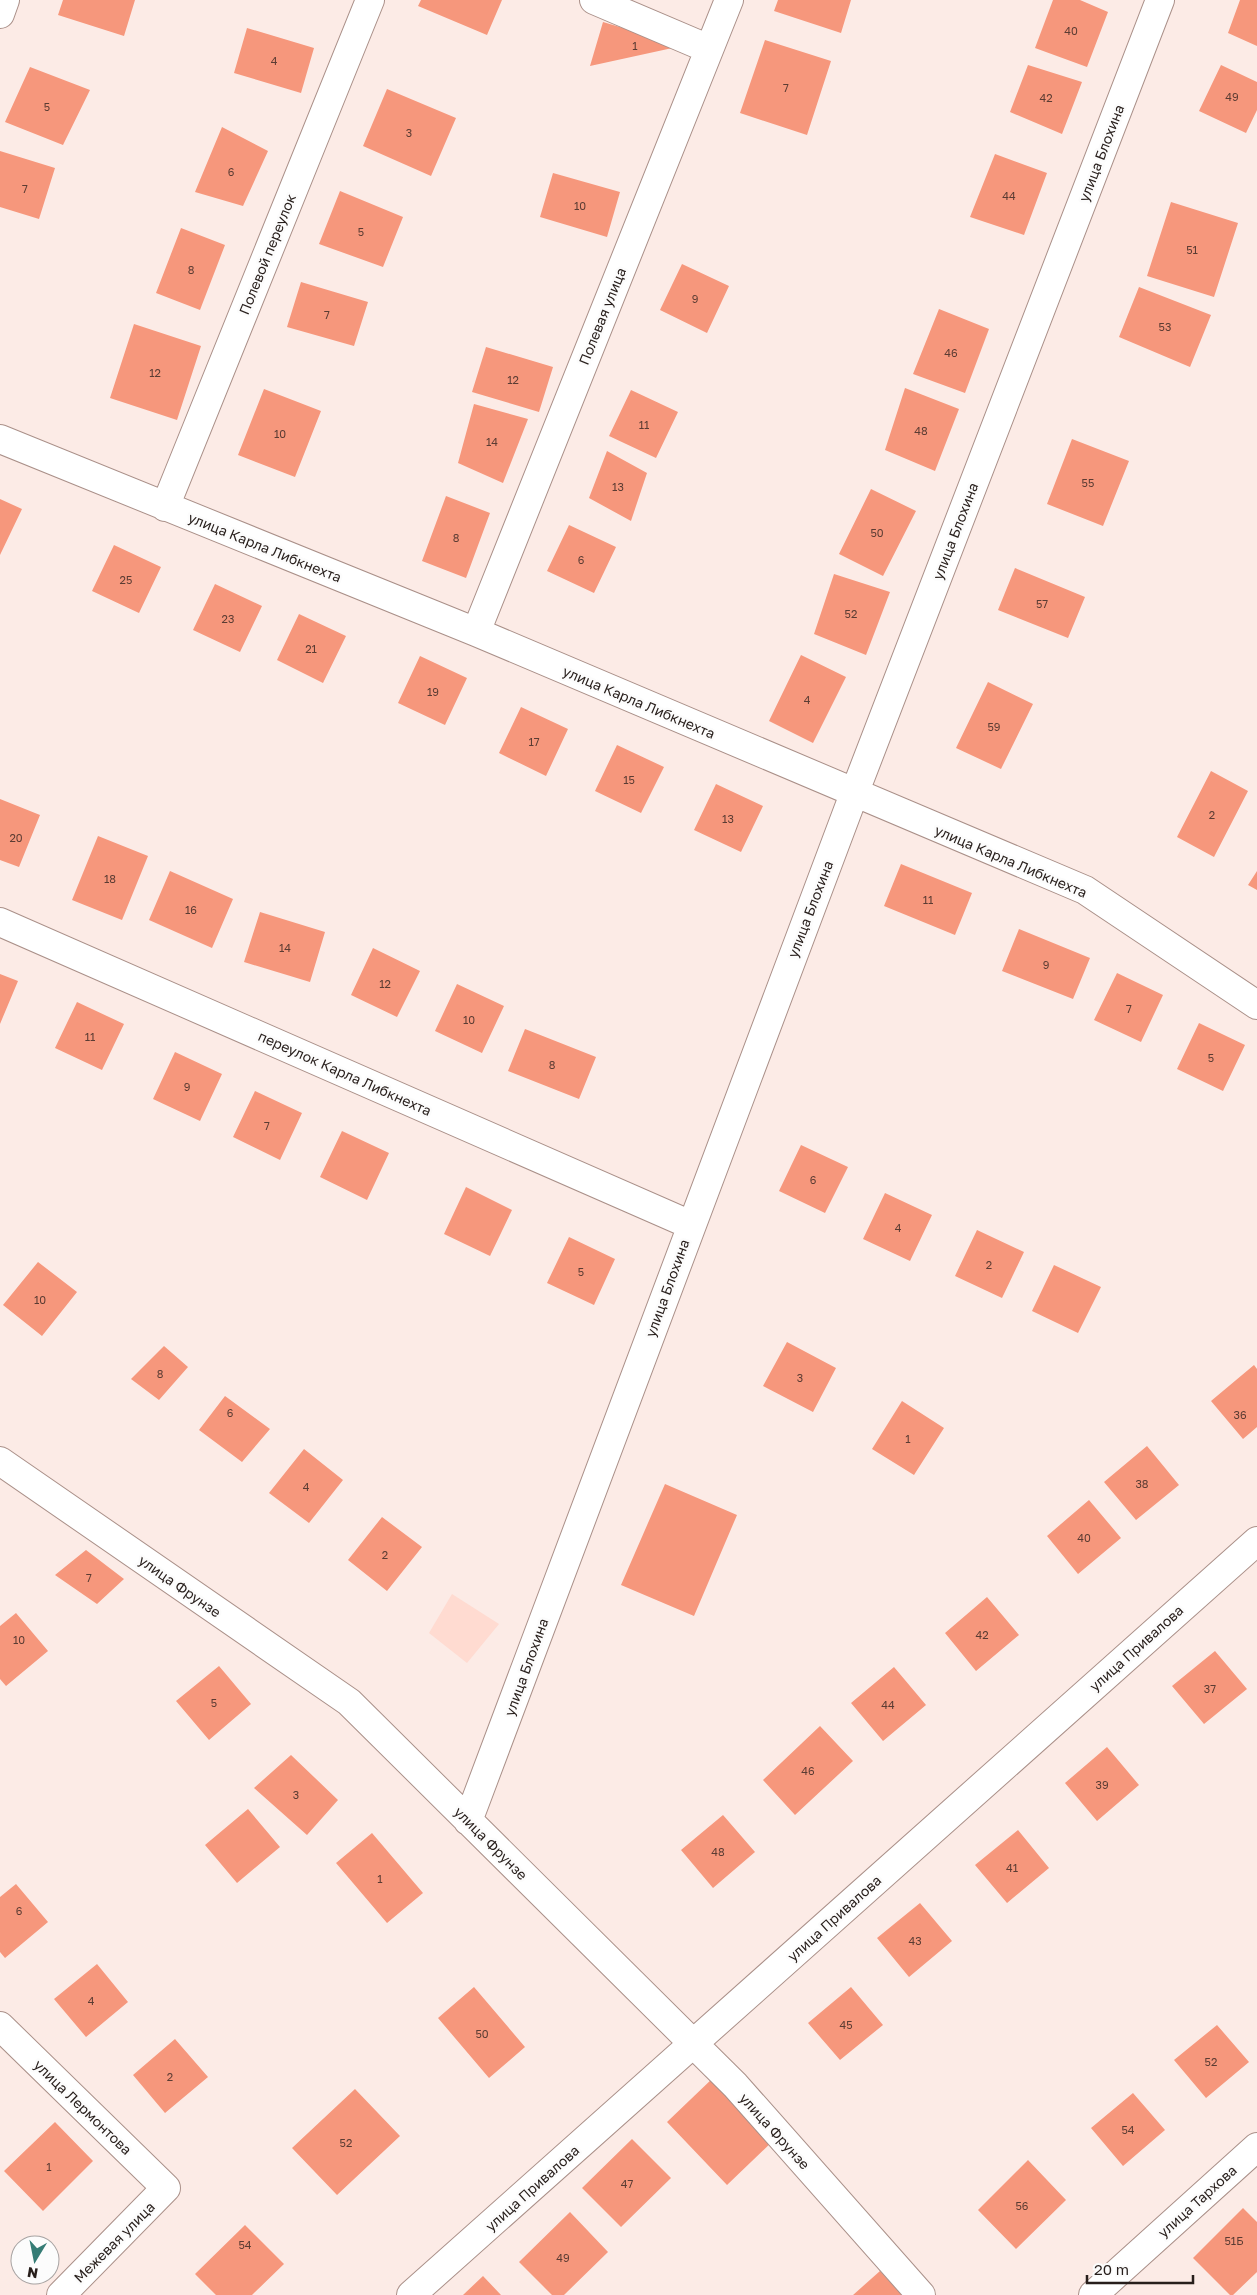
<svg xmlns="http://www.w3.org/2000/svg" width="1257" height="2295" viewBox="0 0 1257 2295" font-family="'Golos Text',sans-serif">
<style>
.built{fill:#ffdbd1}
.building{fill:#f6977c}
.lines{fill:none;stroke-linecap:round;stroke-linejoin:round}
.street-casing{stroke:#aa9089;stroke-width:30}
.street{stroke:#fff;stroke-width:28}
.labels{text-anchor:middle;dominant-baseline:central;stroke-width:5;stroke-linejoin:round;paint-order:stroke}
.number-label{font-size:11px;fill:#5b3c33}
.street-label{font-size:14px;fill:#271e1b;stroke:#fcfcfc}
</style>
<rect width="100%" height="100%" fill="#fcebe6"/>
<path class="built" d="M452,1594L499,1624L467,1663L429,1633Z"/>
<path class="building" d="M63,0H135L124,36L58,15Z
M421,0H502L487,35L418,6Z
M778,0H851L841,33L774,11Z
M1053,0H1080L1108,12L1087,67L1035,48Z
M1240,0H1257V46L1228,33Z
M603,22L670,42L677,47L590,66Z
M247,28L314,48L301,93L234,73Z
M765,40L831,61L807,135L740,113Z
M1028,65L1082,82L1062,134L1010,112Z
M1221,65L1257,82V110L1246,133L1199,111Z
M30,67L90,90L63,145L5,122Z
M387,89L456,118L431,176L363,146Z
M222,127L268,151L243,206L195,192Z
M0,151L55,168L39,219L0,207Z
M995,154L1047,173L1024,235L970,217Z
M553,173L620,192L607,237L540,217Z
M340,191L403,217L383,267L319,244Z
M1171,202L1238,223L1214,297L1147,276Z
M181,228L225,245L200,310L156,293Z
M682,264L729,286L707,333L660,310Z
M301,282L368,302L354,346L287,327Z
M1139,287L1211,315L1190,367L1119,337Z
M939,309L989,329L965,393L913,374Z
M134,324L201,346L177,420L110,398Z
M486,347L553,367L539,412L472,392Z
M905,388L959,409L935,471L885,450Z
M264,389L321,411L295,477L238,455Z
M631,390L678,412L656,458L609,436Z
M474,404L528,419L503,483L458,463Z
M1072,439L1129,461L1103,526L1047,504Z
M607,451L647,473L631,521L589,498Z
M871,489L916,511L883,576L839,554Z
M446,496L490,513L466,578L422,561Z
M0,499L22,509L0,555Z
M569,525L616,547L594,593L547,571Z
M114,545L161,567L139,613L92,591Z
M1015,568L1085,597L1068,638L998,610Z
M834,574L890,592L866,655L814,634Z
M215,584L262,606L240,652L193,630Z
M299,614L346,636L323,683L277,660Z
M801,655L846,677L813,743L769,721Z
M420,656L467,678L445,725L398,703Z
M988,682L1033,704L1001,769L956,748Z
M521,707L568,729L546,776L499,753Z
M617,745L664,767L641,813L595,791Z
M1211,771L1248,791L1214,857L1177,837Z
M716,784L763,806L741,852L694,830Z
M0,799L40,815L19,867L0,860Z
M98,836L148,856L122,920L72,900Z
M901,864L972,893L955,935L884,906Z
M170,871L233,899L212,948L149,920Z
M1257,871V890L1248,885Z
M260,912L325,932L310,982L244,962Z
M1019,929L1090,958L1073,999L1002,971Z
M373,948L420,971L397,1017L351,995Z
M1117,973L1163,995L1141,1042L1094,1020Z
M0,974L18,981L0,1024Z
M457,984L504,1006L482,1053L435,1031Z
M77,1002L124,1024L102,1070L55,1048Z
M1199,1023L1245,1045L1223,1091L1177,1069Z
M525,1029L596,1057L579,1099L508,1071Z
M175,1052L222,1074L200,1121L153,1099Z
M255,1091L302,1113L280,1160L233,1137Z
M342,1131L389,1153L367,1200L320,1177Z
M801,1145L848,1167L825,1213L779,1191Z
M466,1187L512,1210L490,1256L444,1234Z
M885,1193L932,1215L910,1261L863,1239Z
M977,1230L1024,1252L1002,1298L955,1276Z
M569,1237L615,1259L594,1305L547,1283Z
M38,1262L77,1292L42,1336L3,1305Z
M1054,1265L1101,1287L1078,1333L1032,1311Z
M787,1342L836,1368L813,1412L763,1386Z
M164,1346L188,1367L159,1400L131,1379Z
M1254,1365L1257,1369V1427L1243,1439L1211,1401Z
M225,1396L270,1429L242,1462L199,1430Z
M902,1401L944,1428L914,1475L872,1449Z
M1147,1446L1179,1485L1136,1520L1104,1482Z
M304,1449L343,1480L309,1523L269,1493Z
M665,1484L737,1515L694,1616L621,1585Z
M1089,1500L1121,1538L1078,1574L1047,1536Z
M382,1517L422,1547L387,1591L348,1560Z
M86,1550L124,1579L97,1604L55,1575Z
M987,1597L1019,1635L976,1671L945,1633Z
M16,1613L48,1651L6,1686L0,1679V1626Z
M1215,1651L1247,1689L1204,1724L1172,1686Z
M219,1666L251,1704L209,1740L176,1701Z
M894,1667L926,1705L883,1741L851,1703Z
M820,1726L853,1761L795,1815L763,1780Z
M1107,1747L1139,1785L1097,1821L1065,1783Z
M291,1755L338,1800L307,1835L254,1788Z
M248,1809L280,1847L237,1883L205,1845Z
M723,1815L755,1852L713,1888L681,1850Z
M1018,1830L1049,1868L1007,1903L975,1865Z
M372,1833L423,1893L387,1923L336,1863Z
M16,1884L48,1922L5,1958L0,1952V1897Z
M920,1903L952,1941L909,1977L877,1938Z
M97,1964L128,2002L86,2037L54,1999Z
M474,1987L525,2047L489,2078L438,2018Z
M851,1987L883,2025L840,2060L808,2023Z
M1217,2025L1249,2062L1206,2098L1174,2060Z
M175,2039L208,2077L165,2113L133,2075Z
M714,2077L774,2140L727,2185L667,2122Z
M355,2089L400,2136L337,2195L292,2148Z
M1133,2093L1165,2130L1123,2166L1091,2128Z
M55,2122L93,2161L43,2211L4,2171Z
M632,2139L671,2178L621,2227L582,2188Z
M1028,2160L1066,2200L1016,2249L978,2210Z
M1243,2208L1257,2222V2272L1233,2295H1230L1193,2258Z
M570,2212L608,2252L564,2295H552L519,2262Z
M245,2225L284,2264L252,2295H216L195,2274Z
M880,2271L902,2295H853Z
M483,2276L501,2295H463Z"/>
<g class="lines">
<defs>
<path id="street" d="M594,0L709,49
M0,14L5,0
M0,439L476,632L1085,890L1257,1005
M165,507L370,0
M476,632L729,0
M0,922L691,1225
M0,1461L349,1702L735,2085L921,2295
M468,1821L854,794L1160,0
M0,2026L166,2188L61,2295
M411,2295L1257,1541
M1093,2295L1257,2147"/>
</defs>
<use href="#street" class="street-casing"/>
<use href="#street" class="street"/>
</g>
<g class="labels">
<g class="number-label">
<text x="1071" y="30">40</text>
<text x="635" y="45">1</text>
<text x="274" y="60">4</text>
<text x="786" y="87">7</text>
<text x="1232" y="96">49</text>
<text x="1046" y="97">42</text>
<text x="47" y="106">5</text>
<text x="409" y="132">3</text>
<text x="231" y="171">6</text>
<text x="25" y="188">7</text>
<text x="1009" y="195">44</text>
<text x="580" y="205">10</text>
<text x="361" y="231">5</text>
<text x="1192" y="249">51</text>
<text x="191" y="269">8</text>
<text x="695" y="298">9</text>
<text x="327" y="314">7</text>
<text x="1165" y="326">53</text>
<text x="951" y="352">46</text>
<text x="155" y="372">12</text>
<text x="513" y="379">12</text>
<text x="644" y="424">11</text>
<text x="921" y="430">48</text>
<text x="280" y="433">10</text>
<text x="492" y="441">14</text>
<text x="1088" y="482">55</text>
<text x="618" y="486">13</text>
<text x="877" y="532">50</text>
<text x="456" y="537">8</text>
<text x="581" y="559">6</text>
<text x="126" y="579">25</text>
<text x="1042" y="603">57</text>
<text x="851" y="613">52</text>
<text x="228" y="618">23</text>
<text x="311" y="648">21</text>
<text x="433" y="691">19</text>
<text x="807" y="699">4</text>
<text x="994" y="726">59</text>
<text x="534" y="741">17</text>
<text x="629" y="779">15</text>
<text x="1212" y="814">2</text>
<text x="728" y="818">13</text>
<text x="16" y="837">20</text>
<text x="110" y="878">18</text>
<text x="928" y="899">11</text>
<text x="191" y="909">16</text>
<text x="285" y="947">14</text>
<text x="1046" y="964">9</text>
<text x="385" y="983">12</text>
<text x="1129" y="1008">7</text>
<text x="469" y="1019">10</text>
<text x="90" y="1036">11</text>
<text x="1211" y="1057">5</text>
<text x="552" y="1064">8</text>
<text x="187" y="1086">9</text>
<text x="267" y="1125">7</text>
<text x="813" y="1179">6</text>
<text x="898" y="1227">4</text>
<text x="989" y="1264">2</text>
<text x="581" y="1271">5</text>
<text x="40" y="1299">10</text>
<text x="160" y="1373">8</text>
<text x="800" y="1377">3</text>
<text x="230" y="1412">6</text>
<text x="1240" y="1414">36</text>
<text x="908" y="1438">1</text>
<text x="1142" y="1483">38</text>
<text x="306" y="1486">4</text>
<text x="1084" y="1537">40</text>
<text x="385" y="1554">2</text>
<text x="89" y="1577">7</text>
<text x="982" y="1634">42</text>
<text x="19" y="1639">10</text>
<text x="1210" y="1688">37</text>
<text x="214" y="1702">5</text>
<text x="888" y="1704">44</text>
<text x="808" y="1770">46</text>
<text x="1102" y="1784">39</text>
<text x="296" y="1794">3</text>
<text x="718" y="1851">48</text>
<text x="1012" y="1867">41</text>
<text x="380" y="1878">1</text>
<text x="19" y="1910">6</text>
<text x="915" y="1940">43</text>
<text x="91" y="2000">4</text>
<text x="846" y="2024">45</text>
<text x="482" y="2033">50</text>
<text x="1211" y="2061">52</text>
<text x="170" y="2076">2</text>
<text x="1128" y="2129">54</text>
<text x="346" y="2142">52</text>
<text x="49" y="2166">1</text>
<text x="627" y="2183">47</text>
<text x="1022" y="2205">56</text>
<text x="1234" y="2240">51Б</text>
<text x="245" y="2244">54</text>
<text x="563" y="2257">49</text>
</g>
<g class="street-label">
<text transform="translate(1101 153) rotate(-69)">улица Блохина</text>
<text transform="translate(267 254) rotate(-68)">Полевой переулок</text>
<text transform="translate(602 316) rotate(-68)">Полевая улица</text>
<text transform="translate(955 531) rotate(-69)">улица Блохина</text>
<text transform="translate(265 547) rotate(22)">улица Карла Либкнехта</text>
<text transform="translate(639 702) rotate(23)">улица Карла Либкнехта</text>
<text transform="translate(1011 861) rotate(23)">улица Карла Либкнехта</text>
<text transform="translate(810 909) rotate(-69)">улица Блохина</text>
<text transform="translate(345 1073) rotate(24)">переулок Карла Либкнехта</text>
<text transform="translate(667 1288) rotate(-70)">улица Блохина</text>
<text transform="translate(180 1586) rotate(35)">улица Фрунзе</text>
<text transform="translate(1136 1648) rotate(-42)">улица Привалова</text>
<text transform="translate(526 1667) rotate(-70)">улица Блохина</text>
<text transform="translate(491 1843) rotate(45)">улица Фрунзе</text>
<text transform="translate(834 1918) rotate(-42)">улица Привалова</text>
<text transform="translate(83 2107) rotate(44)">улица Лермонтова</text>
<text transform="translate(775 2131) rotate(48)">улица Фрунзе</text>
<text transform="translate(532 2188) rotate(-42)">улица Привалова</text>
<text transform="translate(1197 2201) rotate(-42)">улица Тархова</text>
<text transform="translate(114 2242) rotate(-45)">Межевая улица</text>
</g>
</g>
<g transform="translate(35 2260) rotate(190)"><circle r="24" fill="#fcfcfc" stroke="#a7a3a2"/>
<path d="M0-4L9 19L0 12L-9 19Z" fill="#357c75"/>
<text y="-8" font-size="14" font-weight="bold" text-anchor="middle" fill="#271e1b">N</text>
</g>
<path d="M1087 2275v8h106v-8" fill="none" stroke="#271e1b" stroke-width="2.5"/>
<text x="1094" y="2275" font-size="15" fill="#271e1b" stroke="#fcfcfc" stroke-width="4" paint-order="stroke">20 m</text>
</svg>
